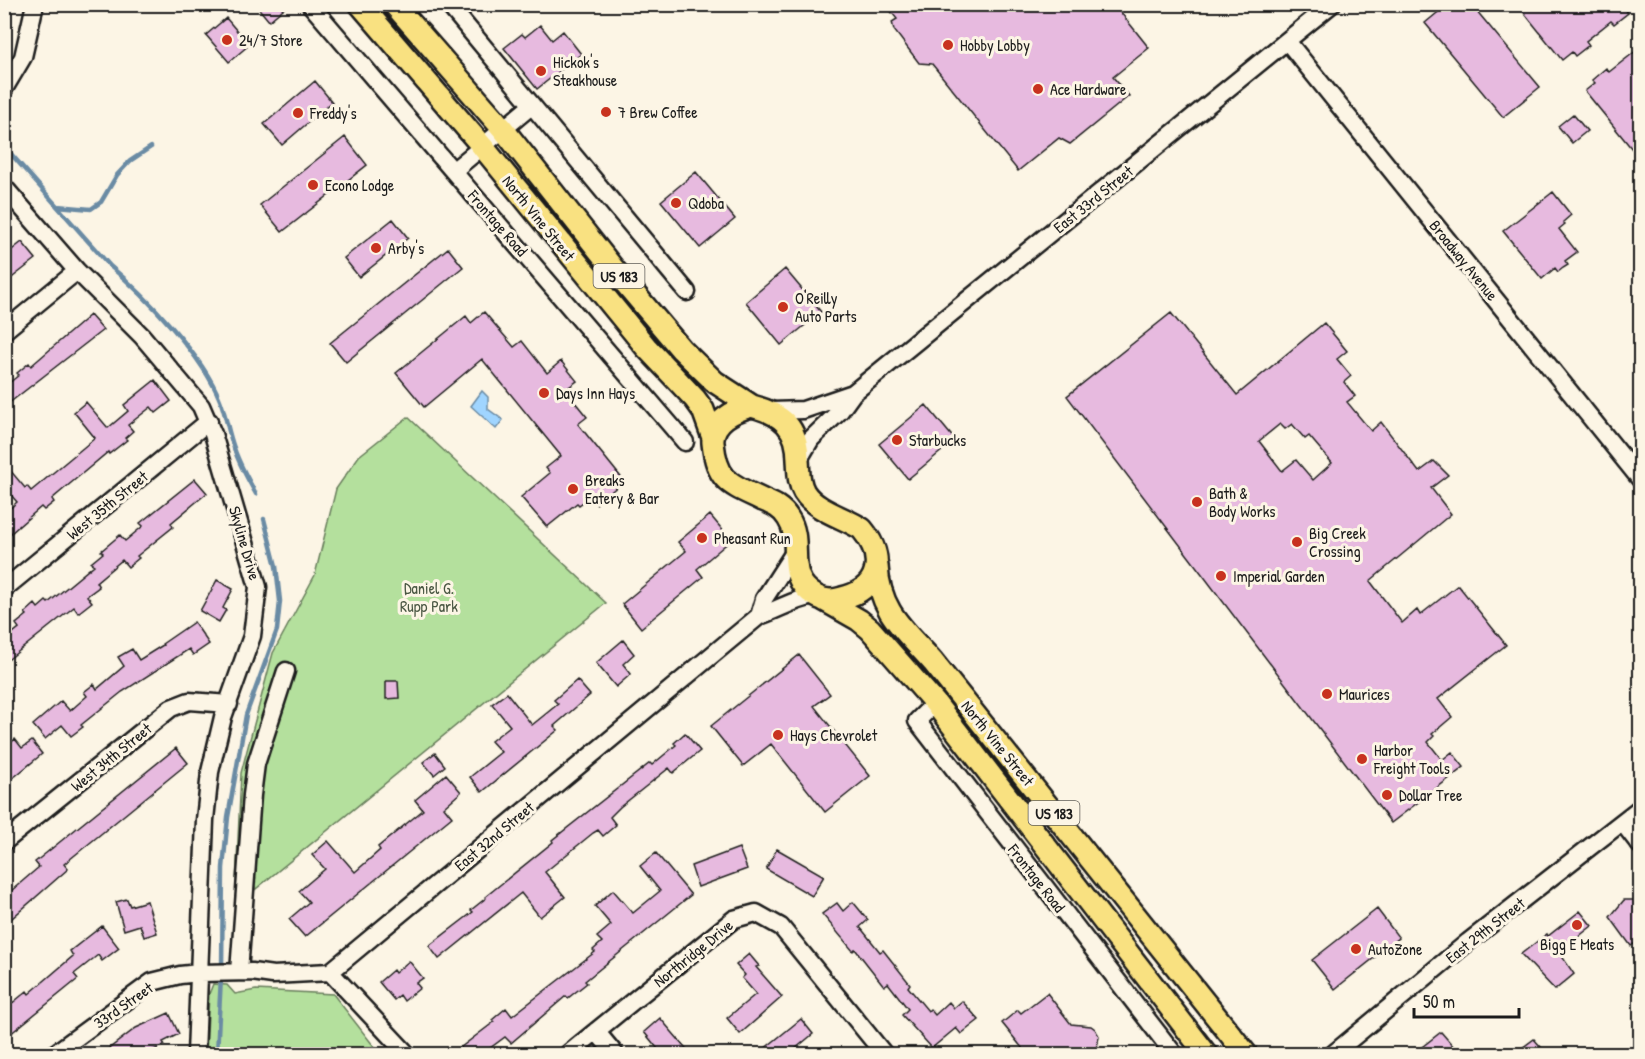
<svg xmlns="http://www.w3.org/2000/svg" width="1645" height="1059" viewBox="0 0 1645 1059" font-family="'Patrick Hand',sans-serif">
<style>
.green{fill:#b4e09d;stroke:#687e5c;stroke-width:1.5}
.water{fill:#a0d5ff;stroke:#6b8ba4;stroke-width:1.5}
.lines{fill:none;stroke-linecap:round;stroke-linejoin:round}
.stream{stroke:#6b8ba4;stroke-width:4.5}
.building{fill:#e7badf;stroke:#1c1c1c;stroke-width:1.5;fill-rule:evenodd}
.minor-casing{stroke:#1c1c1c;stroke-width:21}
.major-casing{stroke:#1c1c1c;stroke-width:26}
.minor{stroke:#fcf5e5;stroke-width:16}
.major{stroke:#f9e181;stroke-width:21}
.poi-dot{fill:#c8321e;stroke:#fcf5e5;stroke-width:2}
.labels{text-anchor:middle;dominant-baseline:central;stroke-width:6;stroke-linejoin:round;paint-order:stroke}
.shield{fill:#fcf5e5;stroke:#5f5d58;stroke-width:1.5}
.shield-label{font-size:15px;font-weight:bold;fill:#1c1c1c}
.poi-label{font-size:16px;fill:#1c1c1c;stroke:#fcf5e5;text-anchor:start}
.street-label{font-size:16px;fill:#1c1c1c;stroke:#fcf5e5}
.park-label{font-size:16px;fill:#4a5743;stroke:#fcf5e5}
</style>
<rect width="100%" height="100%" fill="#fcf5e5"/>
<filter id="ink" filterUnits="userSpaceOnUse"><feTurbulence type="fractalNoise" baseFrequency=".0167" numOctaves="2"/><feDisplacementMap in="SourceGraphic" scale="12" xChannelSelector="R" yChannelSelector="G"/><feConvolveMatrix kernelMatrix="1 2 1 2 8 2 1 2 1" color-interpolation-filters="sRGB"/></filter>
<g filter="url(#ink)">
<path class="green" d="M408,417L606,603L235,906L241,773L273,653L315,575L336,489L359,456Z
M213,984L227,985L235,994L256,990L333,994L380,1054H206L209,994Z"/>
<path class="water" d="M482,391L488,397V409L503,420L496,429L471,406Z"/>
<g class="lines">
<path class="stream" d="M4,146L110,266C146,296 203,356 220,400C226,415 228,432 234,448C239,464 248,479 256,494
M57,206L91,209L101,202L117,175L130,161L151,147
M222,969L223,868L228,817L246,715L277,630L280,601L276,566L264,519
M217,1054L221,977"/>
</g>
<path class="building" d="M255,4H289L269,21Z
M885,4H1114L1149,48L1113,77L1129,96L1070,144L1059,138L1018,171L932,64L919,63L894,30L892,22L897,19Z
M1448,4H1471L1540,87L1503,117L1425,23Z
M1517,4H1621L1628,13L1614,24L1611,21L1586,41L1589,45L1575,56L1572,52L1562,60Z
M226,18L249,45L229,62L206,35Z
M540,25L552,40L563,31L581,54L537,89L504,48L522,34L525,37Z
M1641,47V143L1632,149L1585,91L1595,83L1592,80L1606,68L1609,72Z
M315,81L332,102L282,145L264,124Z
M1573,114L1587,131L1572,143L1558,126Z
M345,137L367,165L282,232L260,205Z
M696,172L735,219L700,248L661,201Z
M1553,192L1571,215L1563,222L1565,224L1559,229L1577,252L1565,261L1568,265L1563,268L1558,272L1555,268L1542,279L1503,231Z
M393,219L408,238L359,277L344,258Z
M22,242L36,259L4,284V256Z
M448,248L463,267L346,362L330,343Z
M785,269L821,312L781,345L746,302Z
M484,312L514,347L522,341L547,373L561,361L577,381L565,390L587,417L578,424L624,481L596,504L590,497L579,505L577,503L547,527L521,497L550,473L546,468L561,456L482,359L424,407L396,373L466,316L471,323Z
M1171,313L1237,395L1324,323L1347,351L1337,359L1351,376L1344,382L1355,396L1347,402L1371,431L1381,422L1419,472L1434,461L1448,475L1431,488L1451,514L1370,581L1402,623L1417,610L1420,615L1458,585L1506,645L1438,699L1452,717L1432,734L1434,736L1428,742L1442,760L1452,752L1464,767L1391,823L1067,396ZM1280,424L1285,429L1292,424L1305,439L1309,436L1332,463L1313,480L1296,460L1282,471L1259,441Z
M90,315L103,330L4,407V387L19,375L17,373L29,363L31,366Z
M155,380L171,401L156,413L151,407L128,425L133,431L125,438L127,440L109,454L108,452L65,488L52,499L54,502L44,510L41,507L4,539V514L17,502L4,487V463L25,488L27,486L31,491L95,438L74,412L86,402L108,428L128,411L124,405Z
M926,405L955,440L908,479L879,444Z
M195,479L207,493L171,523L173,527L137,556L139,558L128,567L122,560L96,582L99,587L87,596L92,602L78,613L74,607L4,663V640L19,628L16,624L27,615L25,613L35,604L38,608L46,601L48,603L94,565L91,563L103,553L101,551L120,535L125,541L143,526L140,523Z
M710,515L731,540L697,569L703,577L641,628L622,604L686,551L678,542Z
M217,580L233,589L223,608L226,610L219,622L200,611Z
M194,622L209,644L193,655L189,649L122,692L81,725L83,727L71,736L62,725L45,739L33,725L61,701L70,711L87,696L84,692L94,684L97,689L124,666L118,657L132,649L139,660L163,645L162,644Z
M623,640L634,654L623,664L631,674L616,687L596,663Z
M799,655L830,694L814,706L870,776L825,812L771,744L743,766L711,726Z
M577,680L590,695L554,726L558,730L482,792L470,777L501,752L491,741L510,726L492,704L507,693L532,725L558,704L554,700Z
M386,681H398L399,698L386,699Z
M685,733L700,751L673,773L669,768L620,807L610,817L616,825L603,836L598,830L593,833L545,872L565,897L540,917L521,893L439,959L429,946L473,912L471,910L486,898L485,897L553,842L552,840L650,763L652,765L676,745L674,743Z
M15,739L22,748L32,741L42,754L13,778L4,768V759L11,753L6,747Z
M176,748L188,763L64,864L68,869L4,925V897L39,867L35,862Z
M435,753L445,766L434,775L423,762Z
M446,774L461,792L444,807L452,817L305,937L289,919L309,902L299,891L325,869L312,855L328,841L355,872L380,850L378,847L423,810L415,800Z
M739,848L747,869L698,887L691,866Z
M777,849L824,876L812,896L766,869Z
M656,853L691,895L585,981L587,983L568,998L566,996L511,1043L505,1037L482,1054H452L494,1022L492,1020L506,1008L512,1016L595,952L593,950L602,942L597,937L611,925L595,906L613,890L633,913L660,891L640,866Z
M127,899L130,906L147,901L157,933L144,937L140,925L124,930L116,902Z
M1624,900H1641V939L1631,946L1610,917Z
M853,902L868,920L860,927L880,952L883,950L910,984L908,987L928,1011L930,1009L935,1015L949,1002L954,1008L962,1001L979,1020L961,1034L956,1028L932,1048L902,1015L908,1009L888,983L884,986L855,949L853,951L822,914L837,903L843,911Z
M1377,909L1399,938L1335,989L1312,960Z
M1580,911L1592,926L1559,952L1574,974L1555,990L1521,954L1547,934L1548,936Z
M102,926L119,948L102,961L98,955L74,974L78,979L4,1039V1010L27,991L29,994L73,956L70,951Z
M749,954L759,966L756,967L782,997L740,1034L727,1018L756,994L742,978L745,975L736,965Z
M409,961L423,978L416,983L420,988L404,1001L400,995L394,1000L379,982L393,970L395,973Z
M1047,993L1071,1024L1091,1026L1095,1029L1099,1036L1096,1054H1027L1002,1023L1018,1010L1021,1013Z
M169,1013L179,1034L163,1042L165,1045L145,1054H102L136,1028Z
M660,1018L691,1054H662L644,1032Z
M801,1019L813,1034L789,1054H758Z
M1441,1032L1460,1054H1413Z
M1534,1039L1547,1054H1514Z"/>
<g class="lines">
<defs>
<path id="minor" d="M310,4L685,442
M448,4L687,292
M1287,41L1640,479
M4,89L23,57L35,4
M453,171L531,106
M4,187L77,271L142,336L201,406L213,434L258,587L252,636L223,717L210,772L205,820L196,1054
M4,331L77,271
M772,411L803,410L853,393
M798,461L811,439L840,411L853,393L1332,4
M4,589L209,421
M759,616L764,599L795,551
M935,703L917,721L1174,1054
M1623,823L1640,845
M4,842L171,708L189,701L229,704
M239,972L252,795L256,764L286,671
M330,972L407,1054
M596,1031L615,1054
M54,1054L152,982L180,975L199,973L252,972L273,975L330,972L759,616C778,610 794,599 814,596
M568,1054L734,919L756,913L781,927L884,1054
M1333,1054L1468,942L1640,808"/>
<path id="major" d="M360,4L482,146L646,347L695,399L703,410L712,435
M394,4L503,129L616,272L681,349L715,382L752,406
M752,406C782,414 798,427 798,460C799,472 798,482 804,492C816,511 844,517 862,529C886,558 880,589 842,598C833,601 824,601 816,596C782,577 805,543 788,518C782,508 773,504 763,500C730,484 717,482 713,443C711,421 735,410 752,406Z
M877,566C879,612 905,630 933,662L1246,1054
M824,600L859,620L870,629L935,703L1206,1054"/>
</defs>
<use href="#minor" class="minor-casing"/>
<use href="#major" class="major-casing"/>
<use href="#minor" class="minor"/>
<use href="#major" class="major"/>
</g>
</g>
<g class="poi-dot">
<circle cx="227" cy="40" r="6"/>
<circle cx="948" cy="45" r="6"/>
<circle cx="541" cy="71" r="6"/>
<circle cx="1038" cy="89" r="6"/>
<circle cx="606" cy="112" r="6"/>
<circle cx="298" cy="113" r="6"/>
<circle cx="313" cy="185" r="6"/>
<circle cx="676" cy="203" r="6"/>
<circle cx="376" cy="248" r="6"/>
<circle cx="783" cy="307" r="6"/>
<circle cx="544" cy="393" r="6"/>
<circle cx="897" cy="440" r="6"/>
<circle cx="573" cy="489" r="6"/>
<circle cx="1197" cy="502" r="6"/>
<circle cx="702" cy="538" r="6"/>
<circle cx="1297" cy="542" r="6"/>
<circle cx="1221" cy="576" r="6"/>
<circle cx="1327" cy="694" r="6"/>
<circle cx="778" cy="735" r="6"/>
<circle cx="1362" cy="759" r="6"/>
<circle cx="1387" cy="795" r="6"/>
<circle cx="1577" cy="925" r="6"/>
<circle cx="1356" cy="949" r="6"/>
</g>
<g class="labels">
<g class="shield">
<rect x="593.5" y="264" width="51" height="24" rx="4.5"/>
<rect x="1028.5" y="801" width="51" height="24" rx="4.5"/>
</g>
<g class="shield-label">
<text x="619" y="276">US 183</text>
<text x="1054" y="813">US 183</text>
</g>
<g class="poi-label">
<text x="239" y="40">24/7 Store</text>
<text x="960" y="45">Hobby Lobby</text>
<text x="553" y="62">Hickok's<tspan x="553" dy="18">Steakhouse</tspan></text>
<text x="1050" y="89">Ace Hardware</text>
<text x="618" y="112">7 Brew Coffee</text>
<text x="310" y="113">Freddy's</text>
<text x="325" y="185">Econo Lodge</text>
<text x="688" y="203">Qdoba</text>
<text x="388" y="248">Arby's</text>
<text x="795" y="298">O'Reilly<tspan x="795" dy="18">Auto Parts</tspan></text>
<text x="556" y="393">Days Inn Hays</text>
<text x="909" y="440">Starbucks</text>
<text x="585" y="480">Breaks<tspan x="585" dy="18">Eatery &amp; Bar</tspan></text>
<text x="1209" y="493">Bath &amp;<tspan x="1209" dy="18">Body Works</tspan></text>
<text x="1309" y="533">Big Creek<tspan x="1309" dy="18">Crossing</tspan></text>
<text x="714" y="538">Pheasant Run</text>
<text x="1233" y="576">Imperial Garden</text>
<text x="1339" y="694">Maurices</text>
<text x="790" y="735">Hays Chevrolet</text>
<text x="1374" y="750">Harbor<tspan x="1374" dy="18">Freight Tools</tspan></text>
<text x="1399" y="795">Dollar Tree</text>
<text x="1577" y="944" text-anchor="middle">Bigg E Meats</text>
<text x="1368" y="949">AutoZone</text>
</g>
<g class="street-label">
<text transform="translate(1093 199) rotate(-39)">East 33rd Street</text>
<text transform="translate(539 218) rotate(51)">North Vine Street</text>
<text transform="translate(498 223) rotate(49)">Frontage Road</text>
<text transform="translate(1464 260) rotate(51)">Broadway Avenue</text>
<text transform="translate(107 505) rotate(-39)">West 35th Street</text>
<text transform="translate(245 543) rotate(74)">Skyline Drive</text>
<text transform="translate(998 743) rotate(51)">North Vine Street</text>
<text transform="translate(111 757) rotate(-39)">West 34th Street</text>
<text transform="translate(494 836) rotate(-40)">East 32nd Street</text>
<text transform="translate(1037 878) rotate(52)">Frontage Road</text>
<text transform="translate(1485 930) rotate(-38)">East 29th Street</text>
<text transform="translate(693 953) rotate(-39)">Northridge Drive</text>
<text transform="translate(123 1005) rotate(-35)">33rd Street</text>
</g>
<g class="park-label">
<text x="429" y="588">Daniel G.<tspan x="429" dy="18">Rupp Park</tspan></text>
</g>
</g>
<rect width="1645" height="1059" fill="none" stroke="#fcf5e5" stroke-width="24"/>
<rect x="12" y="12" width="1621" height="1035" fill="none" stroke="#1c1c1c" stroke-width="2" filter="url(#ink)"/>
<path d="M1414 1008v9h105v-9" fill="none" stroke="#1c1c1c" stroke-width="3"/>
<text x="1423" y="1008" font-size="18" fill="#1c1c1c" stroke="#fcf5e5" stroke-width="4.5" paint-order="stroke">50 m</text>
</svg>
